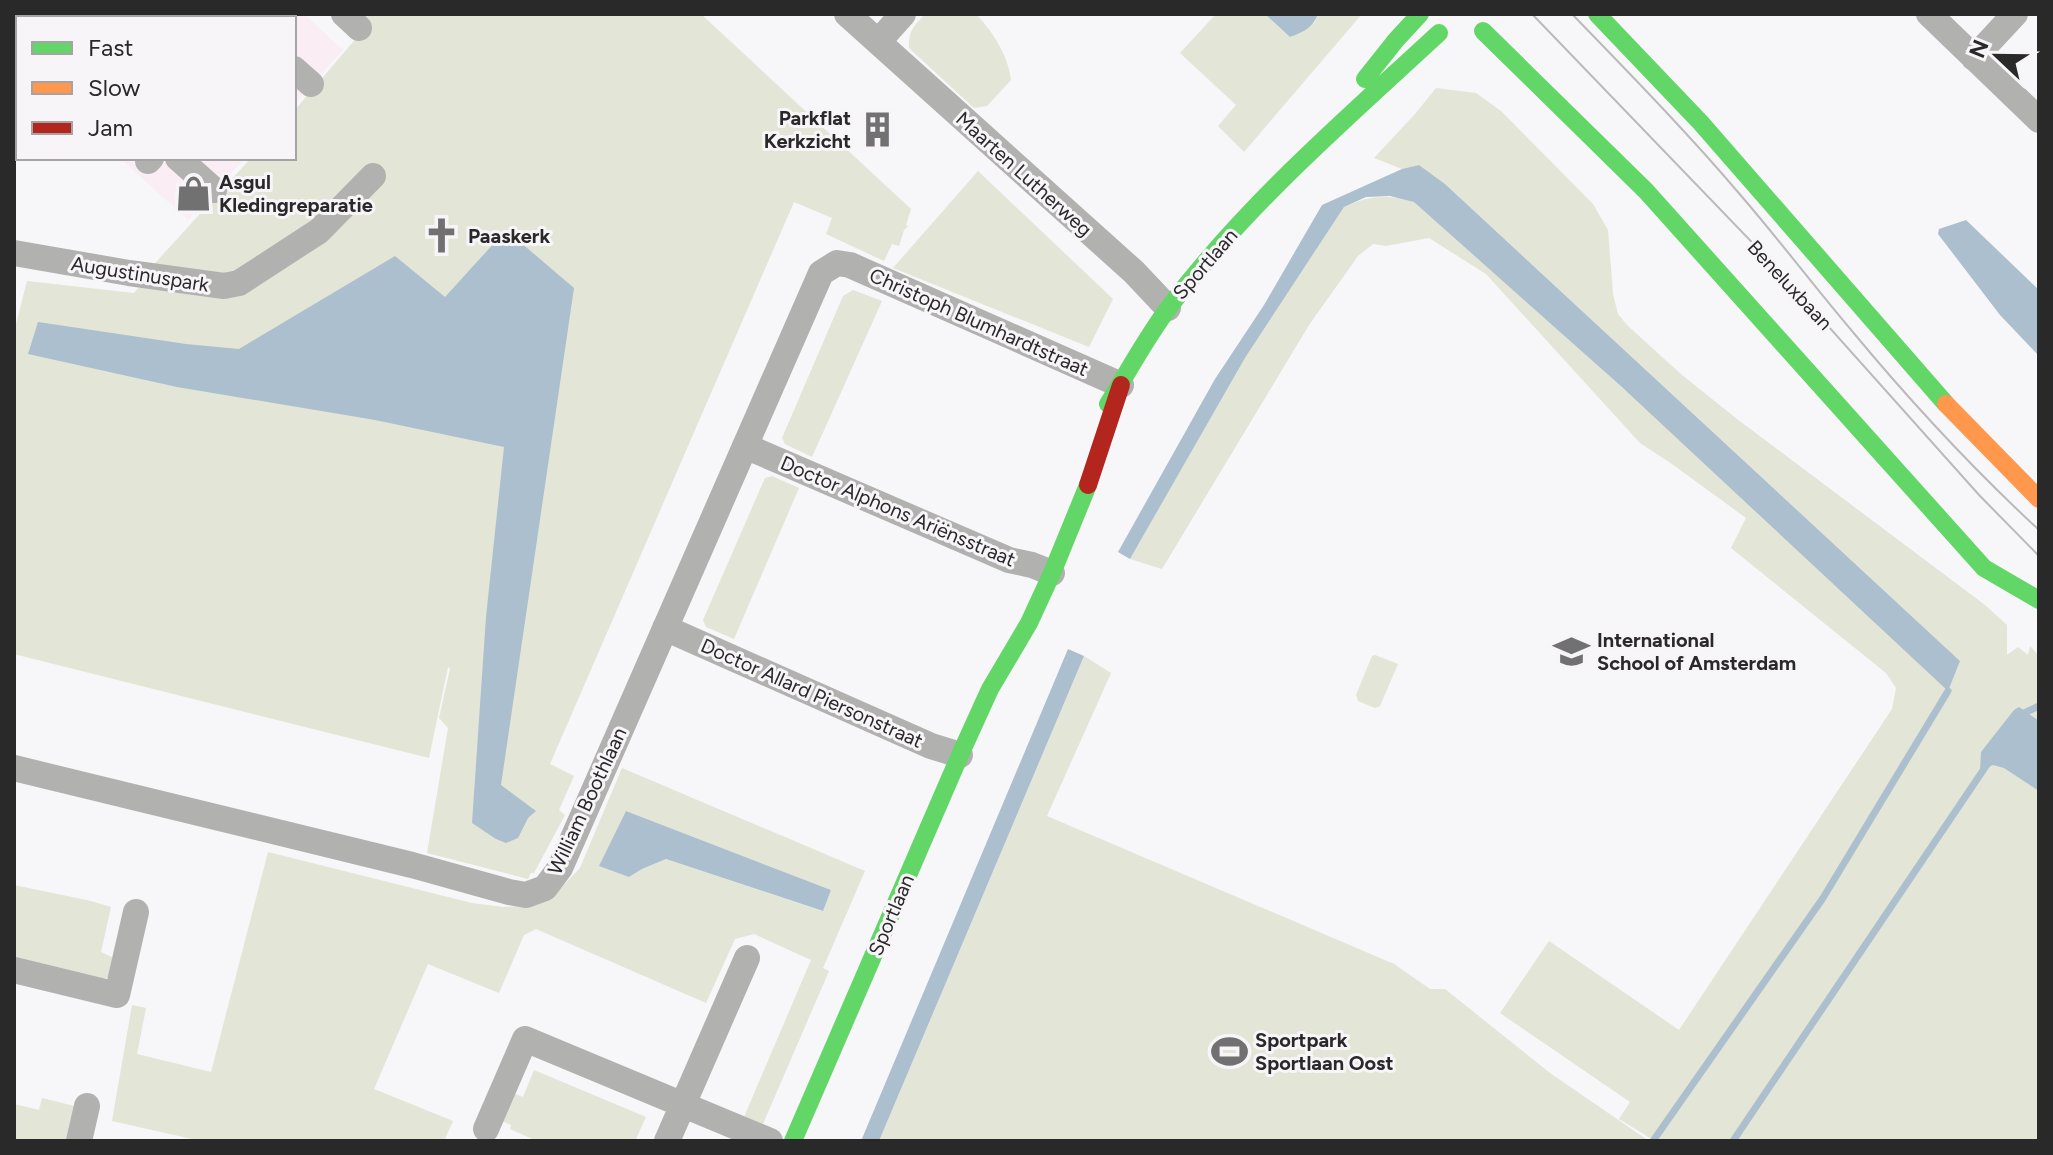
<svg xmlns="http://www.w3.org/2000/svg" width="2053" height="1155" viewBox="0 0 2053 1155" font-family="Figtree,sans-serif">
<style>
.commercial{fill:#faedf4}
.green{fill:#e3e5d6;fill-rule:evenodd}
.water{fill:#abbfce}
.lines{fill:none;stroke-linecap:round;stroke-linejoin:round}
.stream{stroke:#abbfce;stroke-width:7}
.street{stroke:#b1b2b0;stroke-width:26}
.fast{stroke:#63d668;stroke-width:18}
.slow{stroke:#ff974d;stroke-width:18}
.jam{stroke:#b3261e;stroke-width:18}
.tram{stroke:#bbbabb;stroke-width:2}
.labels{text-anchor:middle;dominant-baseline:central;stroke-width:6;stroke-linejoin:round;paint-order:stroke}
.poi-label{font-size:20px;font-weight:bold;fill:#2a292a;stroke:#f8f5f9;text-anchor:start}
.street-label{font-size:20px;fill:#2a292a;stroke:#f8f5f9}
</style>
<rect width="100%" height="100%" fill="#f7f6f8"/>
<path class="commercial" d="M197,14H304L343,50L294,104V18H193Z
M120,158H245L188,220Z"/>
<path class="green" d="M340,14H701L911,209L906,225L908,226L904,230L899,246L892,244L884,261L826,234L832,218L794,202L550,764L574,776L559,810L565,815L534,873H531L528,879L427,853L448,728L439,718L450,669L448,667L429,758L14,654V332L27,281L134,293L150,275L147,272L251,158H294V111L359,35Z
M925,14H976C993,32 1008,55 1011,80L987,106L974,108L909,48C908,31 914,26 925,14Z
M1216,14H1265L1291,37L1315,22L1318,14H1362L1244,152L1218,126L1236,105L1180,53Z
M1436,88L1476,93L1501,111L1593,204L1608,230L1613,294L1618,314L1628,326L1682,375L1737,419L1985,605L2007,625V655L2018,647L2028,655L2030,646L2039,656V1141H1655L1619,1119L1630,1102L1500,1013L1549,941L1679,1030L1892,709L1896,688L1886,673L1731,548L1746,518L1672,464L1640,443L1486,274L1429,238L1386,246L1373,244L1358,256L1309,325L1162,569L1130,559L1245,358L1344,207C1371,195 1385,195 1414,201L1623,388L1960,661L1445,184L1419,165L1402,169L1374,158L1415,114Z
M978,171L1113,299L1089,347L893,268Z
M853,290L882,301L812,457L785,444L782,438L843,296Z
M772,476L799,488L734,639L706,627L703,620L765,478Z
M1375,655L1398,664L1380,706L1375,708L1358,701L1356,695L1372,656Z
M1084,656L1111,673L1047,816L1394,964L1430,989H1445L1550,1073L1649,1141H879Z
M622,768L865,871L823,968L829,971L760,1131L741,1124L811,960L754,934L735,939L706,1003L536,929L524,935L499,993L428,964L374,1089L453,1121L444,1141H192V1139L112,1121L132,1005L146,1008L137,1054L211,1072L268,852L472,903L503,907L524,906L559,890L580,868ZM626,811L831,890L822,911L666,859L642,869L629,877Z
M14,885L91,901L111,907L101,952L116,959L108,977L95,984L14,963Z
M534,1070L646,1117L635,1141H537L510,1129L511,1125L502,1121L513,1093L523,1097Z
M42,1098L74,1106L67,1141H14V1104L39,1110Z"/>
<path class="water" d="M1265,14H1318C1313,28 1303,32 1290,37Z
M1419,165L1445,184L1960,661L1948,691L1623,388L1414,202L1390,196L1366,197L1344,207L1245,358L1130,559L1118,552L1215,379L1264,305L1322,205L1402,169Z
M1966,220L2039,290V356L2000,315L1938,234L1939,229Z
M506,230L574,288L501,785L536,811L528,818L518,838L506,843L496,839L472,823L486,617L504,447L375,420L177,387L28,354L38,322L186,344L239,349L395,256L445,297Z
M1068,649L1084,656L879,1141H861Z
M2019,707L2039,721V791L2004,768L1993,765L1980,771L1981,752L2014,710Z
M626,811L831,890L823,911L666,859L642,869L629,877L599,866Z"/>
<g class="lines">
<path class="stream" d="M2020,716L2022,714L2039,706
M1653,1141L1823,898L1948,691
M1733,1141L1988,763"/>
<path class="street" d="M25,14L30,18
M344,14L359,28
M847,14L1134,272L1168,308
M1929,14L2039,120
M127,18L130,14
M240,18V14
M878,42L903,14
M1974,58L2015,14
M294,69L311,84
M178,158L214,190
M148,161L151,158
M14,253L129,273L224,286L239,283L319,231L373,176
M745,446L1009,560L1032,565L1052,573
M665,628L931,746L960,755
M14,768L412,865L509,892L526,895L545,888L560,868L821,273L837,263L850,265L1121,385
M14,970L117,995L136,912
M486,1129L525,1039L770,1141
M79,1141L87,1106
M667,1141L747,958"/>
<path class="fast" d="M1597,14L1701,123L1946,404
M1483,31L1646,191L1984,568L2039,600
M1365,79L1396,40L1420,14
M1108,404C1128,372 1147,336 1170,306C1247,204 1346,119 1439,33
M793,1141L960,755L990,689L1029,623L1052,573L1088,485"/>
<path class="slow" d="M1946,404L2039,499"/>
<path class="jam" d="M1088,485L1121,385"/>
<path class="tram" d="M1532,14L1770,261L1980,496L2039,556
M1572,14C1628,72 1685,130 1737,191C1777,237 1813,285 1852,331C1910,401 1972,468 2039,530"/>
</g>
<defs>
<symbol id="building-bare" viewBox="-9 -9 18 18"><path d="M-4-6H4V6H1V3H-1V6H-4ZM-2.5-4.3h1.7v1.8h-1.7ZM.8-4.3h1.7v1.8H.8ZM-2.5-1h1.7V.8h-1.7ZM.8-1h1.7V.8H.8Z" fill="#727172" stroke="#f8f5f9" stroke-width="2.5" paint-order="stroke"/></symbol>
<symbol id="shop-bare" viewBox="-9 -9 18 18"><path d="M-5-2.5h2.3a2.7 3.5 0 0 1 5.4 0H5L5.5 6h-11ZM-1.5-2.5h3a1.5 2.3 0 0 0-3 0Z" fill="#727172" stroke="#f8f5f9" stroke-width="2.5" paint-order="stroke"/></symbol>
<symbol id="church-bare" viewBox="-9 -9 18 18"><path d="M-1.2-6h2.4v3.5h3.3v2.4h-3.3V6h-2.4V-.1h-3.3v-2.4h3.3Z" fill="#727172" stroke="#f8f5f9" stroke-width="2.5" paint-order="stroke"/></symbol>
<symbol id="school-bare" viewBox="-9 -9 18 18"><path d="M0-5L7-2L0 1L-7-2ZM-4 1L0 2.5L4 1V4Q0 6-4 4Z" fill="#727172" stroke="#f8f5f9" stroke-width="2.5" paint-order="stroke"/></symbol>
<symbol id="stadium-bare" viewBox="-9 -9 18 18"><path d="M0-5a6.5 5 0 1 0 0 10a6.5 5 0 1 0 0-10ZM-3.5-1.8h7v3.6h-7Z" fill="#727172" stroke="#f8f5f9" stroke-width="2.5" paint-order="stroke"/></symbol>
</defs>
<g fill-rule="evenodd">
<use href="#building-bare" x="852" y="104" width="51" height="51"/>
<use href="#shop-bare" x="168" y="168" width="51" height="51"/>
<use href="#church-bare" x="416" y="210" width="51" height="51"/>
<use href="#school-bare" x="1546" y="626" width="51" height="51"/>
<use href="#stadium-bare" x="1204" y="1026" width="51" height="51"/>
</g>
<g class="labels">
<g class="poi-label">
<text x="851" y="118" text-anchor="end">Parkflat<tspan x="851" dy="23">Kerkzicht</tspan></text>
<text x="219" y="182">Asgul<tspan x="219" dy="23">Kledingreparatie</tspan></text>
<text x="468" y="236">Paaskerk</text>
<text x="1597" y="640">International<tspan x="1597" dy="23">School of Amsterdam</tspan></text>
<text x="1255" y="1040">Sportpark<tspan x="1255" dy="23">Sportlaan Oost</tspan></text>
</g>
<g class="street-label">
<text transform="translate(1024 174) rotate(42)">Maarten Lutherweg</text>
<text transform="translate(1205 264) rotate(-49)">Sportlaan</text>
<text transform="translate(140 274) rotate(9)">Augustinuspark</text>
<text transform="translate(1790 285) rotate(47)">Beneluxbaan</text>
<text transform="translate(979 322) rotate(24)">Christoph Blumhardtstraat</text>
<text transform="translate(898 511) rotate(23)">Doctor Alphons Ariënsstraat</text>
<text transform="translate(812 693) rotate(24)">Doctor Allard Piersonstraat</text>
<text transform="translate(587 801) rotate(-65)">William Boothlaan</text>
<text transform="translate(891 915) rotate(-67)">Sportlaan</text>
</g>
</g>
<rect width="2053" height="1155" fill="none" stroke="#2a292a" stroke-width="32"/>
<rect x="16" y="16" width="280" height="144" fill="#f8f5f9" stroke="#a6a3a6" stroke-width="2"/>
<rect x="32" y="42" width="40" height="12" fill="#63d668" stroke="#a6a3a6" stroke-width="2"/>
<text x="88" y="56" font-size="24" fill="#2a292a">Fast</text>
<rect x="32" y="82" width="40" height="12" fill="#ff974d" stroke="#a6a3a6" stroke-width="2"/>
<text x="88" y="96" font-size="24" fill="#2a292a">Slow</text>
<rect x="32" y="122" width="40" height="12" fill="#b3261e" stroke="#a6a3a6" stroke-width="2"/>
<text x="88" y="136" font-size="24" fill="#2a292a">Jam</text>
<g transform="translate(1997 56) rotate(292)" stroke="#f8f5f9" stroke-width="6" paint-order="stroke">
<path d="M0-6L14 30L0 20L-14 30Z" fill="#2a292a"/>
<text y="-12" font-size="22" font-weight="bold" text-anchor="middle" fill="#2a292a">N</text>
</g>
</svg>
